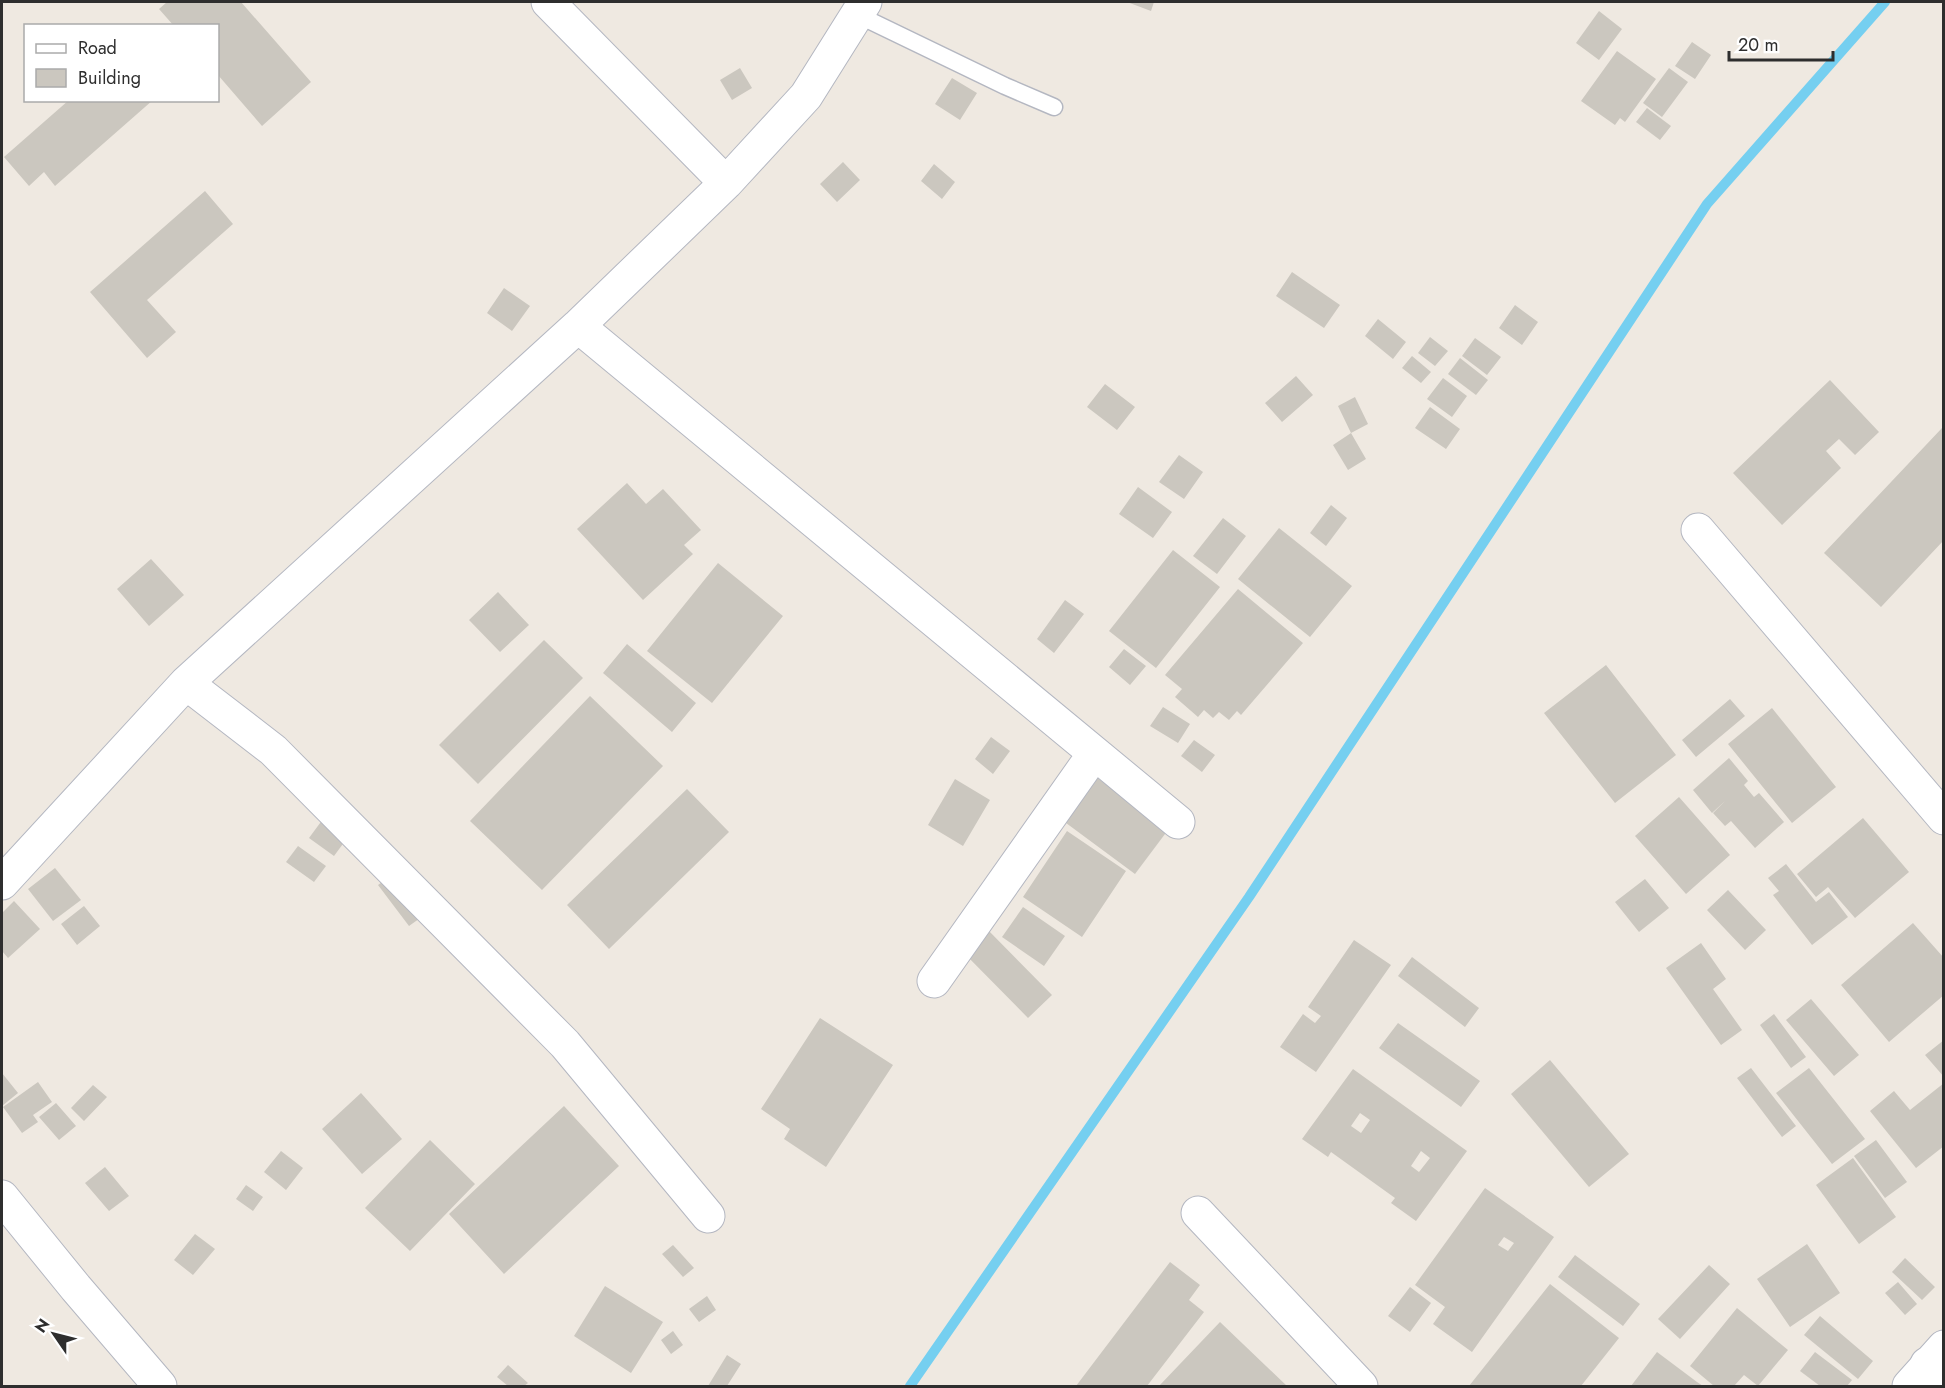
<svg xmlns="http://www.w3.org/2000/svg" width="1945" height="1388" viewBox="0 0 1945 1388" font-family="Jost,sans-serif">
<style>
.lines{fill:none;stroke-linecap:round;stroke-linejoin:round}
.stream{stroke:#75cff0;stroke-width:10}
.building{fill:#cbc7bf;fill-rule:evenodd}
.service-casing{stroke:#b4b7c1;stroke-width:19}
.minor-casing{stroke:#b4b7c1;stroke-width:35}
.secondary-casing{stroke:#b4b7c1;stroke-width:35}
.service{stroke:#fff;stroke-width:16}
.minor{stroke:#fff;stroke-width:33}
.secondary{stroke:#fff;stroke-width:33}
</style>
<rect width="100%" height="100%" fill="#efe9e1"/>
<g class="lines">
<path class="stream" d="M910,1386L1249,897L1707,204L1885,2"/>
</g>
<path class="building" d="M167,2H241L311,82L262,126L218,75V26H174L159,9Z
M1127,2H1154L1151,11Z
M1599,11L1622,29L1599,60L1576,43Z
M1692,42L1711,55L1695,79L1675,66Z
M1617,51L1656,79L1625,122L1620,118L1615,125L1581,101Z
M740,68L752,88L732,100L720,80Z
M1669,68L1688,82L1662,117L1643,103Z
M952,78L977,93L960,120L935,104Z
M69,100H153L55,186L44,172L29,186L4,157Z
M1647,108L1671,126L1660,140L1636,122Z
M843,162L860,180L837,202L820,184Z
M934,164L955,182L942,199L921,181Z
M205,191L233,224L147,300L176,332L147,358L90,292Z
M1292,272L1340,305L1324,328L1276,296Z
M504,288L530,306L512,331L487,313Z
M1515,305L1538,322L1522,345L1499,328Z
M1378,319L1406,342L1393,359L1365,336Z
M1430,337L1448,351L1435,366L1418,353Z
M1475,338L1501,357L1487,375L1462,356Z
M1412,356L1431,372L1421,383L1402,368Z
M1460,358L1488,380L1476,395L1448,374Z
M1296,376L1313,395L1282,422L1265,403Z
M1443,378L1467,396L1452,417L1427,399Z
M1830,380L1879,432L1855,455L1839,439L1826,451L1841,468L1782,525L1733,473Z
M1105,384L1135,407L1117,430L1087,407Z
M1355,397L1368,424L1351,433L1338,406Z
M1430,407L1460,429L1446,449L1415,428Z
M1942,428L1944,429V540L1881,607L1824,553Z
M1351,433L1366,459L1348,470L1333,445Z
M1179,455L1203,472L1184,499L1159,482Z
M627,483L646,504L663,489L701,530L684,545L693,554L643,600L577,529Z
M1138,487L1172,512L1153,538L1119,514Z
M1331,505L1347,518L1326,546L1310,533Z
M1223,518L1246,536L1217,574L1193,556Z
M1279,528L1352,586L1310,637L1238,579Z
M1173,550L1220,587L1156,668L1109,631Z
M151,559L184,595L149,626L117,589Z
M718,563L783,616L712,703L647,651Z
M1238,589L1303,643L1241,715L1237,711L1229,720L1219,712L1213,718L1204,710L1198,717L1175,697L1182,689L1165,675Z
M498,592L529,625L500,652L469,620Z
M1065,600L1084,614L1054,653L1037,639Z
M544,640L583,678L478,784L439,745Z
M627,644L696,703L672,732L603,673Z
M1124,649L1146,666L1130,685L1109,667Z
M1606,665L1676,755L1615,803L1544,713Z
M590,696L663,766L542,890L470,821Z
M1730,699L1745,716L1696,757L1682,740Z
M1163,707L1190,724L1178,743L1150,726Z
M1772,708L1836,787L1792,823L1728,744Z
M991,737L1010,751L993,774L975,759Z
M1194,740L1215,755L1202,772L1181,756Z
M1729,758L1748,781L1744,785L1754,797L1759,793L1784,822L1755,848L1731,821L1725,826L1713,813L1725,801L1712,813L1693,790Z
M1095,776L1168,830L1135,874L1062,820Z
M955,779L990,800L963,846L928,825Z
M687,789L729,832L609,949L567,905Z
M1679,797L1730,855L1686,894L1635,836Z
M1863,818L1909,872L1855,918L1828,887L1816,897L1797,874Z
M323,819L348,837L334,856L309,838Z
M1067,831L1126,871L1082,937L1023,897Z
M298,846L326,866L314,882L286,862Z
M1786,864L1816,902L1829,892L1848,917L1812,945L1773,895L1779,891L1768,878Z
M55,868L81,900L53,921L28,889Z
M392,875L423,916L409,926L378,885Z
M1645,879L1669,908L1639,932L1615,902Z
M1728,890L1766,930L1745,950L1707,910Z
M14,901L40,929L8,958L2,951V913Z
M84,906L100,926L77,945L61,924Z
M1023,907L1065,936L1044,966L1002,937Z
M1913,923L1944,958V995L1889,1042L1841,985Z
M986,928L1052,995L1028,1018L962,951Z
M1354,940L1391,965L1316,1072L1280,1047L1303,1014L1315,1023L1321,1016L1308,1007Z
M1701,943L1726,979L1713,989L1742,1030L1721,1045L1666,968Z
M1412,957L1479,1008L1465,1027L1398,976Z
M1811,999L1859,1055L1834,1076L1786,1020Z
M1774,1014L1806,1057L1791,1068L1760,1025Z
M820,1018L893,1065L826,1167L784,1139L790,1129L761,1109Z
M1398,1023L1480,1081L1461,1107L1379,1048Z
M1944,1040V1077L1925,1055Z
M1550,1060L1629,1154L1589,1187L1511,1094Z
M1751,1068L1796,1126L1782,1137L1737,1078Z
M1809,1068L1865,1139L1832,1164L1776,1093Z
M1353,1069L1467,1151L1416,1221L1391,1203L1395,1198L1331,1152L1328,1157L1302,1139ZM1360,1113L1370,1120L1361,1133L1351,1126ZM1421,1151L1430,1158L1419,1172L1411,1166Z
M2,1073L18,1093L2,1106Z
M38,1082L52,1102L33,1115L38,1122L22,1133L3,1107Z
M1944,1083V1146L1916,1168L1870,1111L1894,1091L1910,1110Z
M93,1085L107,1097L84,1121L71,1108Z
M361,1093L402,1139L362,1174L322,1129Z
M56,1103L76,1126L59,1140L39,1117Z
M564,1106L619,1166L504,1274L449,1214Z
M430,1140L475,1184L410,1251L365,1208Z
M1876,1140L1907,1182L1885,1198L1854,1156Z
M281,1151L303,1168L286,1190L264,1172Z
M1853,1158L1896,1217L1859,1244L1816,1185Z
M105,1167L129,1196L109,1211L85,1183Z
M246,1185L263,1197L253,1211L236,1199Z
M1485,1188L1554,1237L1472,1352L1433,1324L1445,1307L1415,1285ZM1504,1237L1514,1243L1508,1251L1498,1245Z
M195,1234L215,1249L193,1275L174,1260Z
M1807,1244L1840,1293L1790,1327L1757,1279Z
M673,1245L694,1268L683,1277L662,1254Z
M1575,1255L1640,1304L1623,1326L1558,1277Z
M1905,1258L1935,1287L1922,1300L1892,1272Z
M1170,1262L1200,1285L1189,1300L1204,1312L1147,1386H1076Z
M1709,1265L1730,1284L1680,1339L1658,1319Z
M1898,1282L1917,1304L1905,1315L1885,1293Z
M1550,1284L1619,1338L1581,1386H1469Z
M605,1286L663,1322L631,1373L574,1336Z
M1410,1287L1431,1303L1410,1332L1388,1316Z
M707,1296L716,1310L699,1322L689,1309Z
M1737,1308L1788,1350L1758,1386L1744,1375L1734,1386H1714L1690,1366Z
M1820,1316L1873,1361L1858,1379L1804,1335Z
M1220,1322L1287,1386H1159Z
M673,1331L683,1345L671,1354L661,1340Z
M1657,1352L1697,1382L1703,1386H1631Z
M1815,1352L1852,1380L1847,1386H1820L1800,1371Z
M727,1355L741,1364L727,1386H708Z
M508,1365L528,1383L524,1386H508L497,1377Z"/>
<g class="lines">
<defs>
<path id="service" d="M858,15L1005,86L1054,107"/>
<path id="minor" d="M548,2L726,183
M578,326L1178,822
M1698,530L1944,818
M186,683L273,750L565,1044L708,1216
M2,883L186,683L578,326L726,183L806,96L865,2
M934,981L1094,754
M2,1197L76,1288L160,1386
M1198,1213L1361,1386
M1927,1364L1943,1386"/>
<path id="secondary" d="M1909,1386L1944,1347"/>
</defs>
<use href="#service" class="service-casing"/>
<use href="#minor" class="minor-casing"/>
<use href="#secondary" class="secondary-casing"/>
<use href="#service" class="service"/>
<use href="#minor" class="minor"/>
<use href="#secondary" class="secondary"/>
</g>
<rect width="1945" height="1388" fill="none" stroke="#2e2e2e" stroke-width="6"/>
<rect x="24" y="24" width="195" height="78" fill="#ffffff" stroke="#ababab" stroke-width="1.5"/>
<rect x="36" y="44" width="30" height="9" fill="#ffffff" stroke="#ababab" stroke-width="1.5"/>
<text x="78" y="54" font-size="18" fill="#2e2e2e">Road</text>
<rect x="36" y="69" width="30" height="18" fill="#cbc7bf" stroke="#ababab" stroke-width="1.5"/>
<text x="78" y="84" font-size="18" fill="#2e2e2e">Building</text>
<g transform="translate(54 1334) rotate(305)" stroke="#ffffff" stroke-width="4.5" paint-order="stroke">
<path d="M0-4.5L10 22L0 15L-10 22Z" fill="#2e2e2e"/>
<text y="-9" font-size="16" font-weight="bold" text-anchor="middle" fill="#2e2e2e">N</text>
</g>
<path d="M1729 51v9h104v-9" fill="none" stroke="#2e2e2e" stroke-width="3"/>
<text x="1738" y="51" font-size="18" fill="#2e2e2e" stroke="#ffffff" stroke-width="4.5" paint-order="stroke">20 m</text>
</svg>
